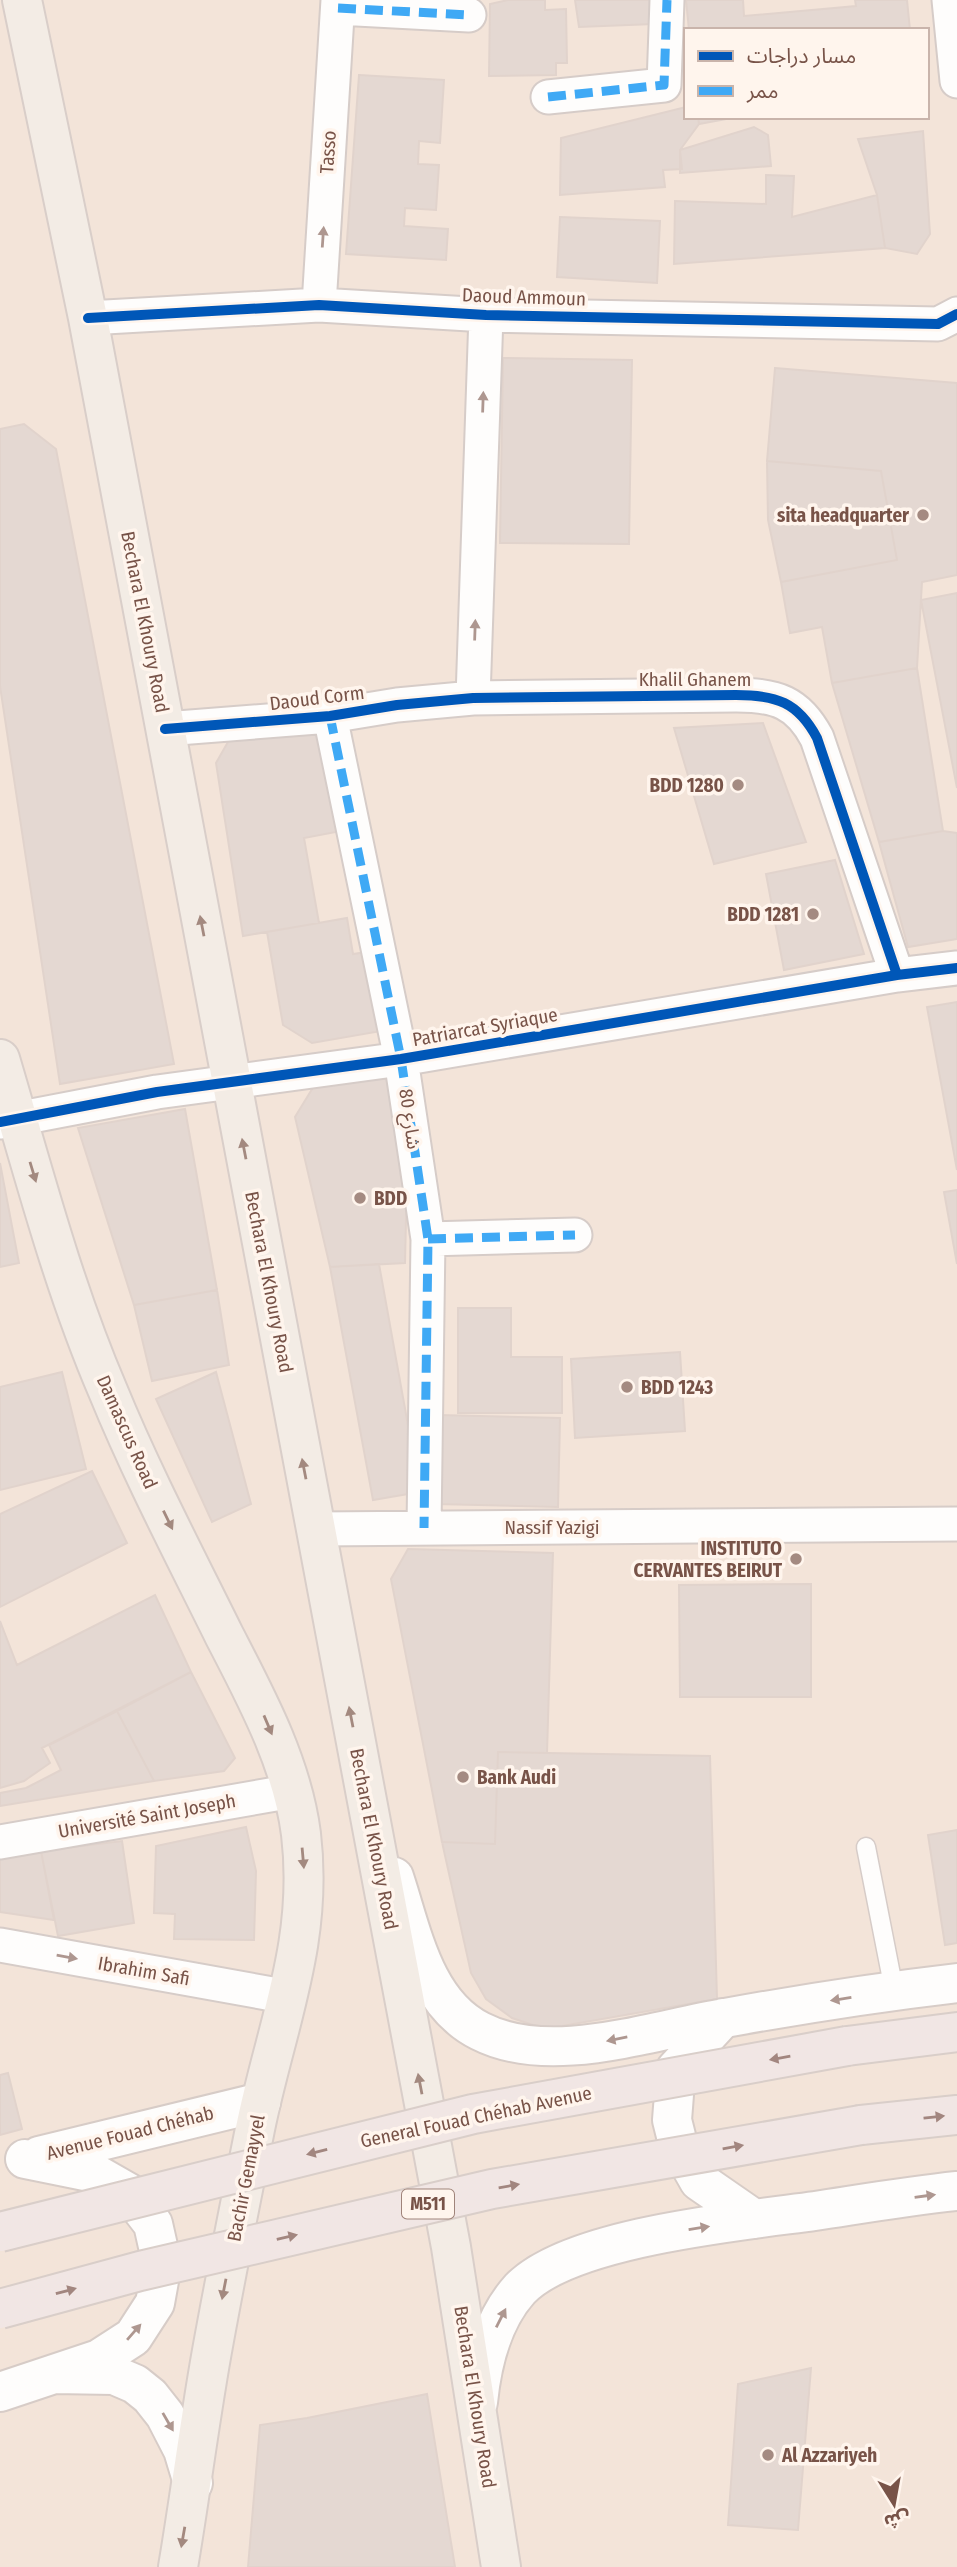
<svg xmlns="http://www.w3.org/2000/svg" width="957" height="2567" viewBox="0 0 957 2567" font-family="'Fira Sans Condensed','Noto Sans Arabic',sans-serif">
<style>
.residential{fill:#f3e4d9;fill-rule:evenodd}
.building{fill:#e4d8d2;stroke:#e1d3cc;stroke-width:2}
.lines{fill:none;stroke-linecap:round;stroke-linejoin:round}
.lane-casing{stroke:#d6ccc8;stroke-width:21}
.street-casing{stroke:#d6ccc8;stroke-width:37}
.secondary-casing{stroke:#d7ccc7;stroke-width:42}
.primary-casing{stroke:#d9cec9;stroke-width:42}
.highway-casing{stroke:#d9cec9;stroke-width:42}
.lane{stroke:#fefdfc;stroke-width:18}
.street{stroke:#fefdfc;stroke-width:33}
.secondary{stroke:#fefdfc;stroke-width:38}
.primary{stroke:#f3ece5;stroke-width:38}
.highway{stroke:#f1e6e4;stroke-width:38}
.highway-bridge-casing{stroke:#d9cec9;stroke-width:42;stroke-linecap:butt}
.highway-bridge{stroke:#f1e6e4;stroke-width:38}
.quiet{stroke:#3fa9f5;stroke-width:9;stroke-dasharray:18 9;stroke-linecap:butt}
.cycleway-casing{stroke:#fff5ed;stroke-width:15}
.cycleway{stroke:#0057b8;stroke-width:10}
.oneway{fill:#ae9790}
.oneway2{fill:#a3897f}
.oneway3{fill:#a2867f}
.poi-dot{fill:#a48a81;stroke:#fff5ed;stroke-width:2.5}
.labels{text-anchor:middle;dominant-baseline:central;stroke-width:7;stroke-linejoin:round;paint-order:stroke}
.shield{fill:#fff5ed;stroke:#a0847a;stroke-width:2}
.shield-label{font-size:18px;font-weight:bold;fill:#785348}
.street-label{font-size:19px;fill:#785348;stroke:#fff5ed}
.poi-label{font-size:19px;font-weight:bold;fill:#785348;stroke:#fff5ed;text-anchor:end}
</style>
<rect width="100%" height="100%" fill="#f7f1eb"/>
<path class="residential" d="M0,0H957V2567H0ZM686,30H927V117H686Z"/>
<path class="building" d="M508,0H545V10L566,9L567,63H556V75L489,76L490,4Z
M575,0H652L653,24L579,27Z
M686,0H743L744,16L856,6L855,0H907L910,30H689Z
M359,75L444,80L440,143L419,141L418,164L439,165L436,210L405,208L404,226L448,229L446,260L346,254Z
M686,107V117H698L699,124L680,150L682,169L663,170L665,187L560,195L561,138Z
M698,117H737L699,124Z
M754,127L768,135L771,166L680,173V150Z
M923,131L930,234L917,254L885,248L877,195L858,139Z
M766,175L794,176L792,217L877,195L885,248L674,264L675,201L766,204Z
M560,217L660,221L657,283L557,277Z
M503,358L632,360L629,544L500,543Z
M775,368L957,383V575L922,582L917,668L832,683L822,627L790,633L781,582L897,560L881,471L767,461Z
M24,424L56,449L174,1064L60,1084L0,686V429Z
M767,461L881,471L897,560L781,582L768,520Z
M957,593V788L921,600Z
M917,668L943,831L879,842L832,683Z
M321,720L341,831L304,838L319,923L243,936L216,763L232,735Z
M763,723L806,842L714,864L674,728Z
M943,831L957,833V939L908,947L879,842Z
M835,860L864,954L784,970L766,874Z
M347,918L353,954L373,951L387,1030L312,1043L283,1025L267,932Z
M957,1002V1170L927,1007Z
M401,1071L408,1132L405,1263L330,1267L295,1117L314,1086Z
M185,1109L217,1290L134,1305L78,1128Z
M0,1163L19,1263L0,1267Z
M957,1190V1264L944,1192Z
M379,1264L420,1492L373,1500L330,1267Z
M217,1290L229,1365L152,1381L134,1305Z
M458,1308H511V1357H562V1413H458Z
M680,1352L685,1431L575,1438L571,1359Z
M62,1372L86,1469L0,1490V1387Z
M216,1372L251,1504L212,1522L156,1399Z
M438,1415L560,1418L558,1507L436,1504Z
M92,1471L127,1543L0,1607V1514Z
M408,1549L553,1553L547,1753L498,1752L495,1844L442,1842L391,1579Z
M811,1584V1697H680L679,1585Z
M155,1595L191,1672L42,1748L50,1763L24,1781L0,1788V1621L17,1665Z
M191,1672L235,1758L224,1771L154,1781L117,1711Z
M117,1711L154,1781L0,1806V1793L26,1788L61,1770L49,1745Z
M498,1752L710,1756L717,1999L545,2029L512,2018L486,1999L471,1973L442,1842L495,1844Z
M246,1827L256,1871L254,1940L174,1939L175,1914L154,1913L156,1846Z
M957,1830V1943L945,1945L928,1835Z
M122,1841L134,1923L58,1936L41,1851Z
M41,1851L54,1920L0,1912V1857Z
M8,2073L22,2129L0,2135V2075Z
M811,2368L798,2530L728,2525L738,2384Z
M427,2394L455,2567H248L260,2425L307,2418Z"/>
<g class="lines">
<defs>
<path id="lane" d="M866,1847L894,1990"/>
<path id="street" d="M949,0L957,81
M338,8L469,15
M548,97L664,85L667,0
M319,305L338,0
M88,318L319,305L486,315L938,324L957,314
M473,698L486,315
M330,716L401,1059L428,1239L424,1528
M165,729L330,716L397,705L473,698L736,695C776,695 798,702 817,738L897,975
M0,1122L157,1092L401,1059L897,975L957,968
M428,1239L575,1235
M316,1529L957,1524
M0,1842L293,1791
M0,1945L289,1997"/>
<path id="secondary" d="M394,1877C412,1931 424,2003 480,2031C550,2067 651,2030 725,2018C802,2004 879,1992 957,1983
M723,2018L676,2069L672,2120L678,2144L699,2181L754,2219
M39,2156L261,2102
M25,2159L94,2173L129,2193L153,2224L162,2264L155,2303L133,2337L99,2359L54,2374
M0,2392L54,2374L114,2375L135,2384L150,2396L165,2415L183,2450L193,2483
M478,2402C482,2362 492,2320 520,2289C570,2237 741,2221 815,2211C862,2204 909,2196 957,2191"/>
<path id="primary" d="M22,0L88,318L451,2247L501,2567
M0,1059C33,1170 62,1284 108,1391C142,1474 184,1554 224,1635C256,1697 292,1763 301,1834C314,1942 276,2026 255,2129C241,2199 227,2269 214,2340C200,2415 191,2491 178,2567"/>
<path id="highway" d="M847,2046L957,2032
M861,2125L957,2115"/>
</defs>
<use href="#lane" class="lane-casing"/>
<use href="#street" class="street-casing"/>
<use href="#secondary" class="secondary-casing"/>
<use href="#primary" class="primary-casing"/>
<use href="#highway" class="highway-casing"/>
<use href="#lane" class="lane"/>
<use href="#street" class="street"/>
<use href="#secondary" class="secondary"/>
<use href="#primary" class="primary"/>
<use href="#highway" class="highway"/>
<defs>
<path id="highway-bridge" d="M0,2232L473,2114L847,2046
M0,2309L140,2271L492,2189L861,2125"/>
</defs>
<use href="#highway-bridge" class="highway-bridge-casing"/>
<use href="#highway-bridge" class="highway-bridge"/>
<path class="quiet" d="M338,8L469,15
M548,97L664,85L667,0
M330,716L401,1059L428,1239L424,1528
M428,1239L575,1235"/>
<defs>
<path id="cycleway" d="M88,318L319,305L486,315L938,324L957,314
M165,729L330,716L397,705L473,698L736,695C776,695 798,702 817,738L897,975
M0,1122L157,1092L401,1059L897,975L957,968"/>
</defs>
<use href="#cycleway" class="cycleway-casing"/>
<use href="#cycleway" class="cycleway"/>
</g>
<defs><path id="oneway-solid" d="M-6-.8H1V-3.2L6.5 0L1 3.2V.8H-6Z" transform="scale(1.75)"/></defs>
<g class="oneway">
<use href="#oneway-solid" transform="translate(323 237) rotate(-86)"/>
<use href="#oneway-solid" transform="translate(483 402) rotate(-88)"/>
<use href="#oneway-solid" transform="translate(475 630) rotate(-88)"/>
<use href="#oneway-solid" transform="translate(67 1957) rotate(10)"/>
<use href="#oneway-solid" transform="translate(841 1999) rotate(171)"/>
<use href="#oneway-solid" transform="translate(617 2039) rotate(169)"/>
<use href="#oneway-solid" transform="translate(925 2196) rotate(-8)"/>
<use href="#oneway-solid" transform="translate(699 2228) rotate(-9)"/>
<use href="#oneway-solid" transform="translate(501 2318) rotate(-63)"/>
<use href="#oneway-solid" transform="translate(134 2332) rotate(-49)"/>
<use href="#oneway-solid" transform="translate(168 2422) rotate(60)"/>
</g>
<g class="oneway2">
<use href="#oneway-solid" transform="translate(202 926) rotate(-101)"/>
<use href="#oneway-solid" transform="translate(244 1149) rotate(-101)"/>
<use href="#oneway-solid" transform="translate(33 1172) rotate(73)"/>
<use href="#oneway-solid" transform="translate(304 1469) rotate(-101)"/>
<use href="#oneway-solid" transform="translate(168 1520) rotate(64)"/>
<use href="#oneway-solid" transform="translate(351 1717) rotate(-101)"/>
<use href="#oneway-solid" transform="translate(268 1725) rotate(67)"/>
<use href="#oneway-solid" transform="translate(303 1858) rotate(85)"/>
<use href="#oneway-solid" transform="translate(420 2084) rotate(-101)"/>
<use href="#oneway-solid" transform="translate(224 2289) rotate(101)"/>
<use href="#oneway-solid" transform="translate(183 2537) rotate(100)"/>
</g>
<g class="oneway3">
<use href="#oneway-solid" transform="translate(780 2058) rotate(170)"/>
<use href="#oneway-solid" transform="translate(934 2117) rotate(-6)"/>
<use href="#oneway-solid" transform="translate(733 2147) rotate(-10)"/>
<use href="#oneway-solid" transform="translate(317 2152) rotate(166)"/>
<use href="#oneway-solid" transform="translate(509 2186) rotate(-10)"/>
<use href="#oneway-solid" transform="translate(287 2237) rotate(-13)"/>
<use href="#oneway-solid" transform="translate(66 2291) rotate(-15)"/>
</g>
<g class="poi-dot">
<circle cx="923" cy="515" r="7"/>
<circle cx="738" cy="785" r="7"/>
<circle cx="813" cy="914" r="7"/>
<circle cx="360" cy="1198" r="7"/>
<circle cx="627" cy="1387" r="7"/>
<circle cx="796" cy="1559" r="7"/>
<circle cx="463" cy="1777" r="7"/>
<circle cx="768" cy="2455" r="7"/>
</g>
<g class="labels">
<rect class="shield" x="402" y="2189.5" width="52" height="29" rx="5"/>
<g class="shield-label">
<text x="428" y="2204">M511</text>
</g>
<g class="street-label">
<text transform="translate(328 152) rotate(-86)">Tasso</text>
<text transform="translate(524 297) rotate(2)">Daoud Ammoun</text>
<text transform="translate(145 622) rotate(79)">Bechara El Khoury Road</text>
<text x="695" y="679">Khalil Ghanem</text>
<text transform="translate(317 698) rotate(-7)">Daoud Corm</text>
<text transform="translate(485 1027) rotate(-10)">Patriarcat Syriaque</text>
<text transform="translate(410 1119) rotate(82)">شارع 80</text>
<text transform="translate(269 1282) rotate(79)">Bechara El Khoury Road</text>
<text transform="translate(127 1432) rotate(66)">Damascus Road</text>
<text x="552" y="1527">Nassif Yazigi</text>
<text transform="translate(147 1816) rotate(-10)">Université Saint Joseph</text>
<text transform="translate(374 1839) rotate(79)">Bechara El Khoury Road</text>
<text transform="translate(144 1971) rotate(10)">Ibrahim Safi</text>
<text transform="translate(476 2117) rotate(-12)">General Fouad Chéhab Avenue</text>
<text transform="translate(130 2133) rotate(-14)">Avenue Fouad Chéhab</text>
<text transform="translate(246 2178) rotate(-79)">Bachir Gemayyel</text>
<text transform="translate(475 2397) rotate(81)">Bechara El Khoury Road</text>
</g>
<g class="poi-label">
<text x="909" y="515">sita headquarter</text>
<text x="724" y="785">BDD 1280</text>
<text x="799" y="914">BDD 1281</text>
<text x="374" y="1198" text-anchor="start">BDD</text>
<text x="641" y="1387" text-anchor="start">BDD 1243</text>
<text x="782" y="1548">INSTITUTO<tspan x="782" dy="22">CERVANTES BEIRUT</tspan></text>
<text x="477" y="1777" text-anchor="start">Bank Audi</text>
<text x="782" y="2455" text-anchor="start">Al Azzariyeh</text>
</g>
</g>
<rect x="684" y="28" width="245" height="91" fill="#fff5ed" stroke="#c9b4ab" stroke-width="2"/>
<rect x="698" y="51" width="35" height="10" fill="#0057b8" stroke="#c9b4ab" stroke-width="2"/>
<text x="747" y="63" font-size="21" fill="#785348">مسار دراجات</text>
<rect x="698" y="86" width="35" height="10" fill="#3fa9f5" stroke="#c9b4ab" stroke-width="2"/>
<text x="747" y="98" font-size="21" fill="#785348">ممر</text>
<g transform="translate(894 2504) rotate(169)" stroke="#fff5ed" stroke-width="5" paint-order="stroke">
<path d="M0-5L12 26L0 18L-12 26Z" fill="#785348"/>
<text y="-10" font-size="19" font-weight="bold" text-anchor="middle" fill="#785348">ش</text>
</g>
</svg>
